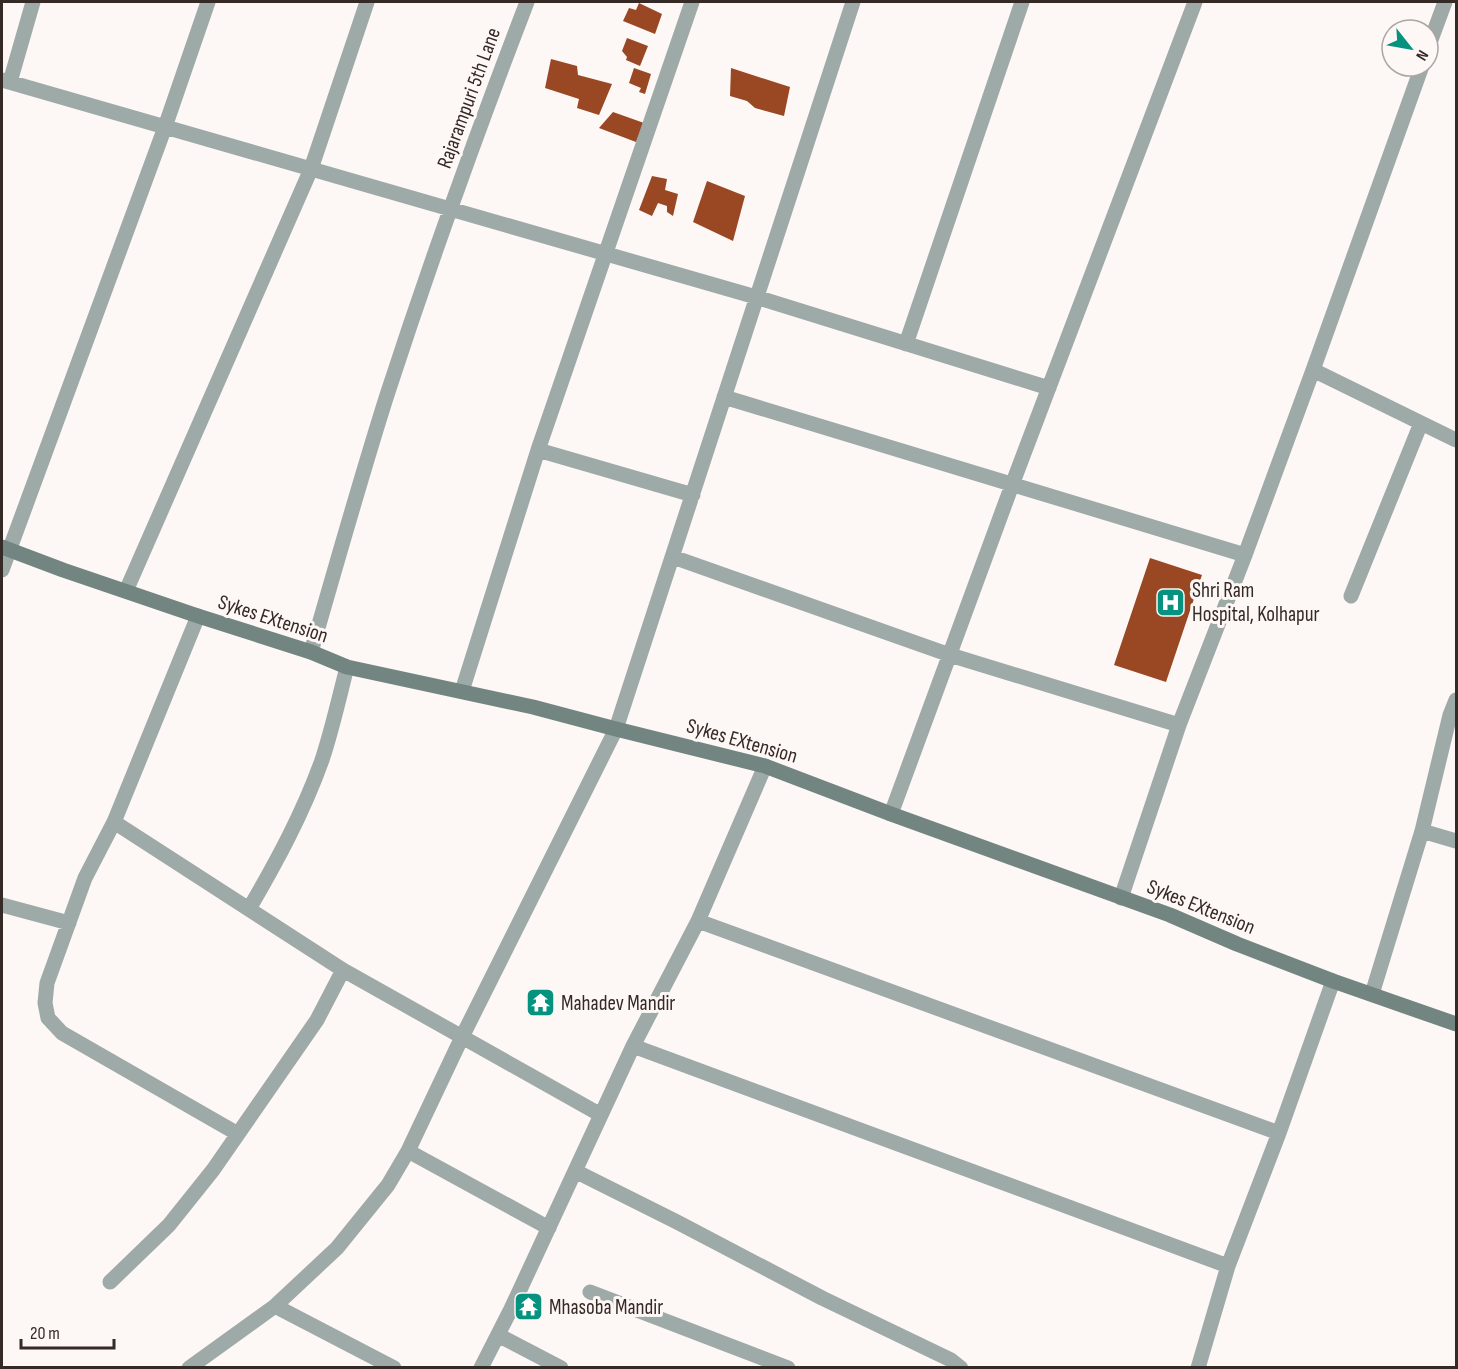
<svg xmlns="http://www.w3.org/2000/svg" width="1458" height="1369" viewBox="0 0 1458 1369" font-family="'Sofia Sans Condensed',sans-serif">
<style>
.building{fill:#9a4723}
.lines{fill:none;stroke-linecap:round;stroke-linejoin:round}
.street{stroke:#9eaaa7;stroke-width:15}
.secondary{stroke:#728580;stroke-width:15}
.labels{text-anchor:middle;dominant-baseline:central;stroke-width:6;stroke-linejoin:round;paint-order:stroke}
.street-label{font-size:21px;fill:#352a26;stroke:#fdf7f5}
.poi-label{font-size:21px;fill:#352a26;stroke:#fdf7f5;text-anchor:start}
</style>
<rect width="100%" height="100%" fill="#fdf7f5"/>
<path class="building" d="M639,3L662,14L655,34L623,21L629,8L636,10Z
M627,38L648,46L640,66L626,60L627,57L622,51Z
M551,59L577,66L578,75L612,84L599,115L577,108L579,99L545,88Z
M634,68L651,74L645,94L639,92L641,88L629,83Z
M731,68L790,87L784,116L755,108L747,101L730,96Z
M613,112L644,123L636,142L599,128Z
M652,176L667,179L665,190L678,194L673,216L667,212V206L658,203L652,216L639,210Z
M707,181L745,196L733,241L693,222Z
M1150,558L1202,575L1166,682L1114,665Z"/>
<g class="lines">
<path class="street" d="M1428,48L1445,2
M2,80L756,297L1049,388
M10,82L33,2
M906,344L1022,2
M1313,370L1456,440
M724,397L1245,555
M538,450L693,495
M673,557L950,655L1179,725
M2,570L165,127L208,2
M126,591L311,169L367,2
M1351,596L1421,423
M198,616L114,822L85,878L47,983L45,1003L48,1018L62,1033L238,1134
M311,652C336,566 360,480 387,395C430,263 477,132 527,2
M462,691L538,450L692,2
M891,814L1012,485L1195,2
M114,822L343,970L601,1115
M1422,831L1456,841
M1121,898L1179,725L1245,555L1313,370L1422,66
M2,905L69,923
M249,909C277,861 303,813 322,760C332,730 339,698 347,667
M698,921L1279,1133
M1372,994L1422,831L1450,715L1456,700
M633,1046L1228,1266
M408,1151L549,1228
M575,1171L677,1222L822,1298L951,1360L961,1368
M110,1282L169,1225L213,1170L317,1020L343,970
M590,1292L788,1368
M275,1306L394,1368
M498,1335L561,1368
M189,1368L275,1306L337,1248L388,1185L408,1151L462,1037L616,729L853,2
M481,1368L511,1309L633,1046L698,921L765,766
M1198,1368L1228,1266L1279,1133L1333,981"/>
<path class="secondary" d="M2,547L63,570L198,616L311,652L347,667L533,707L616,729L765,766L891,814L1170,915L1237,944L1333,981L1456,1024"/>
</g>
<defs>
<symbol id="hospital-square" viewBox="-11 -11 22 22"><rect x="-9" y="-9" width="18" height="18" rx="4" fill="#05927e" stroke="#fdf7f5"/><path d="M-5-5h3v3.5h4V-5h3V5h-3V1.5h-4V5h-3Z" fill="#fff"/></symbol>
<symbol id="temple-square" viewBox="-11 -11 22 22"><rect x="-9" y="-9" width="18" height="18" rx="4" fill="#05927e" stroke="#fdf7f5"/><path d="M0-6L5-2H3V0L6.5 2.5H4V6H1.5V3h-3V6H-4V2.5H-6.5L-3 0V-2H-5Z" fill="#fff"/></symbol>
</defs>
<g fill-rule="evenodd">
<use href="#hospital-square" x="1154" y="586" width="33" height="33"/>
<use href="#temple-square" x="524" y="986" width="33" height="33"/>
<use href="#temple-square" x="512" y="1290" width="33" height="33"/>
</g>
<g class="labels">
<g class="street-label">
<text transform="translate(469 98) rotate(-70)">Rajarampuri 5th Lane</text>
<text transform="translate(273 619) rotate(18)">Sykes EXtension</text>
<text transform="translate(742 741) rotate(16)">Sykes EXtension</text>
<text transform="translate(1201 907) rotate(22)">Sykes EXtension</text>
</g>
<g class="poi-label">
<text x="1192" y="590">Shri Ram<tspan x="1192" dy="24">Hospital, Kolhapur</tspan></text>
<text x="561" y="1003">Mahadev Mandir</text>
<text x="549" y="1307">Mhasoba Mandir</text>
</g>
</g>
<rect width="1458" height="1369" fill="none" stroke="#352a26" stroke-width="6"/>
<g transform="translate(1410 48) rotate(121)"><circle r="28" fill="#fdf7f5" stroke="#ada5a2" stroke-width="1.5"/>
<path d="M0-4.5L10 22L0 15L-10 22Z" fill="#05927e"/>
<text y="-9" font-size="16" font-weight="bold" text-anchor="middle" fill="#352a26">N</text>
</g>
<path d="M21 1339v9h93v-9" fill="none" stroke="#352a26" stroke-width="3"/>
<text x="30" y="1339" font-size="18" fill="#352a26" stroke="#fdf7f5" stroke-width="4.5" paint-order="stroke">20 m</text>
</svg>
